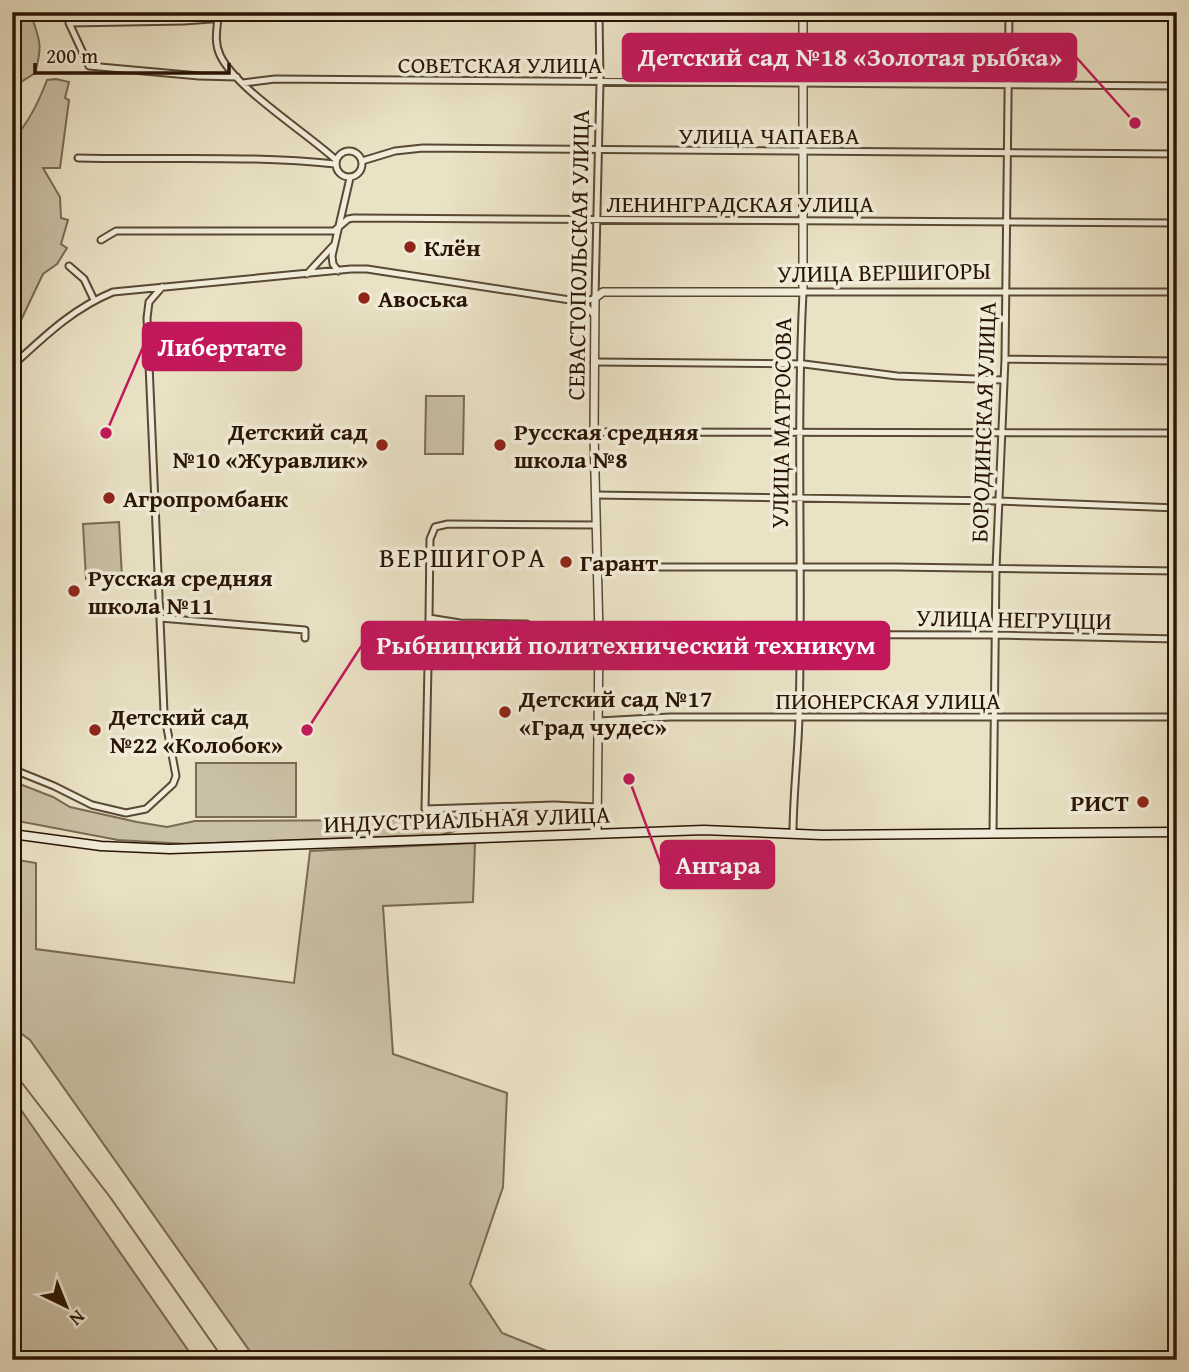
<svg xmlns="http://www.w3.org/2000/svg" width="1189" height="1372" viewBox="0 0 1189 1372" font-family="'Gentium Book Plus',serif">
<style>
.green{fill:#c9bfa4;stroke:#796a54;stroke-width:2}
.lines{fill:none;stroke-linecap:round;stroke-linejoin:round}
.stream{stroke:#756650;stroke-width:2}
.minor-casing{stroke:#594834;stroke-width:9}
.tertiary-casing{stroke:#594834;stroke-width:10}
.secondary-casing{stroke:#291404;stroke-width:11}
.minor{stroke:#f1ecd9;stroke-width:5}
.tertiary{stroke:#f1ecd9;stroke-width:7}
.secondary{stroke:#f1ecd9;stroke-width:8}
.poi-dot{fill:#8f2418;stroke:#f1ecd9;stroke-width:2.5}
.labels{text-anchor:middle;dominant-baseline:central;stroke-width:7;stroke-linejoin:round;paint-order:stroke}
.street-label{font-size:24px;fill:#291404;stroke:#f1ecd9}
.poi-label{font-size:24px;font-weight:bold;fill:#291404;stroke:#f1ecd9;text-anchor:start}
.quarter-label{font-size:28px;letter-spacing:2px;fill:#291404;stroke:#f1ecd9}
.leader{fill:none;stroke:#c2185b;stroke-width:2.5}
.callout-dot{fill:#c2185b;stroke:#f1ecd9;stroke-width:2.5}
.callout{fill:#c2185b;stroke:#c2185b;stroke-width:2.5}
.callout-label{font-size:26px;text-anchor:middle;font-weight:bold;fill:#fff}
</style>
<rect width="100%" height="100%" fill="#eae2c5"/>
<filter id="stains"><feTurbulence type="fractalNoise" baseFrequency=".00286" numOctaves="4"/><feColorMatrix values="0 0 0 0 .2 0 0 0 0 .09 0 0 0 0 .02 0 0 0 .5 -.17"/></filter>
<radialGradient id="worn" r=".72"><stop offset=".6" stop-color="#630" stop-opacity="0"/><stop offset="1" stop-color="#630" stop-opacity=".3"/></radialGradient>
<path class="green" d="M12,12H30C40,40 43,45 35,73L21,82L12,80Z
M56,79L69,82L65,98L69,100L60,168H43L60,197L61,218L68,220L61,244L67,248L57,264L43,274L12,339V133L15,137C30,121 39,101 47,80Z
M426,396H464L463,454H425Z
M119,522L122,578L86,579L83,524Z
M196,763H296V817H196Z
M12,781L53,797L70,807L137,822L167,827L195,821L396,820L450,815L461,820L462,829L441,835L187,844L118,840L12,820Z
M475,843L473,902L383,906L393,1054L507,1093L503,1187L470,1284L502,1333L557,1355L580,1360H256L30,1040L12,1027V859L36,863V949L294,983L310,851Z
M12,1097L190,1353L195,1360H12Z"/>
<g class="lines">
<path class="stream" d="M12,1070L110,1197L224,1360"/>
<defs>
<path id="minor" d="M128,12L136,21
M309,12L1177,16
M218,17C217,30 214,42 220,55C235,88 307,133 336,160
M237,77L199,76L89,66L69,23L184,21L211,19L241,12
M243,83L275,79L1177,86
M336 164a13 13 0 1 1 26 0a13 13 0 1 1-26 0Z
M78,158C164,160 250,155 335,164
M362,161L395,151L423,148L1177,154
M101,240L116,231H334L348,219L354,218L1177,223
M69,266L84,279L94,300
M338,271L333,264L332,256L350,178
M307,274L333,246
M583,302L595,298L600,82L599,12
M1005,359L1177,361
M594,362L804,364L897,376L1003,380
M12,366C45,336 72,309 113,292L351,269H367L583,302L593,314
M594,434L604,432L1177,433
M596,495L998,501L1177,508
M596,525L448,524L435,527L430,539L429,618L460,623L527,624L543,636L554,640L599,634L997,635L1177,639
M596,567H896L1177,571
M160,618L305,630V638
M429,618L425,809L554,805L596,807
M599,721L670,717H1177
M12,769L54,786L92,805L126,813L146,809L173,784L176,776L164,712L147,318L149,302L162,287
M993,833L996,568L1005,359L1009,14
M793,834C793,795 798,756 799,717C803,575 796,434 803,292H1177"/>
<path id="tertiary" d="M597,833L599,634L594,434L595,298L603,292H803V12"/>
<path id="secondary" d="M12,834L101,846L170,849L704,830L822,835L1177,832"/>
</defs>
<use href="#minor" class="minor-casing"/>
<use href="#tertiary" class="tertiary-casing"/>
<use href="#secondary" class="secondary-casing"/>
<use href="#minor" class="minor"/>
<use href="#tertiary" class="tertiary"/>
<use href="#secondary" class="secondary"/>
</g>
<g class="poi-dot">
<circle cx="410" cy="247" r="7"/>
<circle cx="364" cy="298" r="7"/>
<circle cx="382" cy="445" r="7"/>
<circle cx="500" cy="445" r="7"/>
<circle cx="109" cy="498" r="7"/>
<circle cx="566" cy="562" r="7"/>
<circle cx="74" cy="591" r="7"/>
<circle cx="505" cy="712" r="7"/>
<circle cx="95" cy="730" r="7"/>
<circle cx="1143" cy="802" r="7"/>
</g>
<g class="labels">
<g class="street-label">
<text x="500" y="64">СОВЕТСКАЯ УЛИЦА</text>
<text x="769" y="135">УЛИЦА ЧАПАЕВА</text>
<text x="740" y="203">ЛЕНИНГРАДСКАЯ УЛИЦА</text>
<text transform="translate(578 255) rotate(-89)">СЕВАСТОПОЛЬСКАЯ УЛИЦА</text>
<text transform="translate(884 272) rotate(-1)">УЛИЦА ВЕРШИГОРЫ</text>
<text transform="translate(983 422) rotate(-88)">БОРОДИНСКАЯ УЛИЦА</text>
<text transform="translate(781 423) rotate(-89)">УЛИЦА МАТРОСОВА</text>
<text transform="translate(1014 619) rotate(1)">УЛИЦА НЕГРУЦЦИ</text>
<text x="888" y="700">ПИОНЕРСКАЯ УЛИЦА</text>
<text transform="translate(467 819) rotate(-2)">ИНДУСТРИАЛЬНАЯ УЛИЦА</text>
</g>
<g class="poi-label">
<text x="424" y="247">Клён</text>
<text x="378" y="298">Авоська</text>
<text x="368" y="431" text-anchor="end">Детский сад<tspan x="368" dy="28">№10 «Журавлик»</tspan></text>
<text x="514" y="431">Русская средняя<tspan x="514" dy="28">школа №8</tspan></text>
<text x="123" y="498">Агропромбанк</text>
<text x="580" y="562">Гарант</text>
<text x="88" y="577">Русская средняя<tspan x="88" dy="28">школа №11</tspan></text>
<text x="519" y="698">Детский сад №17<tspan x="519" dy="28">«Град чудес»</tspan></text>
<text x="109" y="716">Детский сад<tspan x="109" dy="28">№22 «Колобок»</tspan></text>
<text x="1129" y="802" text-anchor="end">РИСТ</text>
</g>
<g class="quarter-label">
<text x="463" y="556">ВЕРШИГОРА</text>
</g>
</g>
<path class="leader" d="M1135 123L1076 57M106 433L143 347M307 730L362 645M629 779L661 865"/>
<g class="callout-dot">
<circle cx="1135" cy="123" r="7"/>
<circle cx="106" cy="433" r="7"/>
<circle cx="307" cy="730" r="7"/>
<circle cx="629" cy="779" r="7"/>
</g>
<g class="callout">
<rect x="623" y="34" width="453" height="47" rx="7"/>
<rect x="143" y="323" width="158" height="47" rx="7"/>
<rect x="362" y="622" width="527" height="47" rx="7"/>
<rect x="661" y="841" width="113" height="47" rx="7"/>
</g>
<g class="callout-label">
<text x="850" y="66">Детский сад №18 «Золотая рыбка»</text>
<text x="222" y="356">Либертате</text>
<text x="626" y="654">Рыбницкий политехнический техникум</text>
<text x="718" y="874">Ангара</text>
</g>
<rect width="1189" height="1372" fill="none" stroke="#eae2c5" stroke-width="42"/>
<rect x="14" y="14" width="1161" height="1344" fill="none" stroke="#291404" stroke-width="3.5"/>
<rect x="21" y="21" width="1147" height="1330" fill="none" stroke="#291404" stroke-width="2"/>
<g transform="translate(66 1306) rotate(137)" stroke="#f1ecd9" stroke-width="5" paint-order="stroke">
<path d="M0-5L12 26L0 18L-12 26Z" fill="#291404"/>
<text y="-10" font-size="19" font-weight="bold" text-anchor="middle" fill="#291404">N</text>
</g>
<path d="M35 63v10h194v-10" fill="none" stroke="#291404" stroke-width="3.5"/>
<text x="46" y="63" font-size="21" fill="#291404" stroke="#f1ecd9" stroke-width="5" paint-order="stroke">200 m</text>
<rect width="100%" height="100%" filter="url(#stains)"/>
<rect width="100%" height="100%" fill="url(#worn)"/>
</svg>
